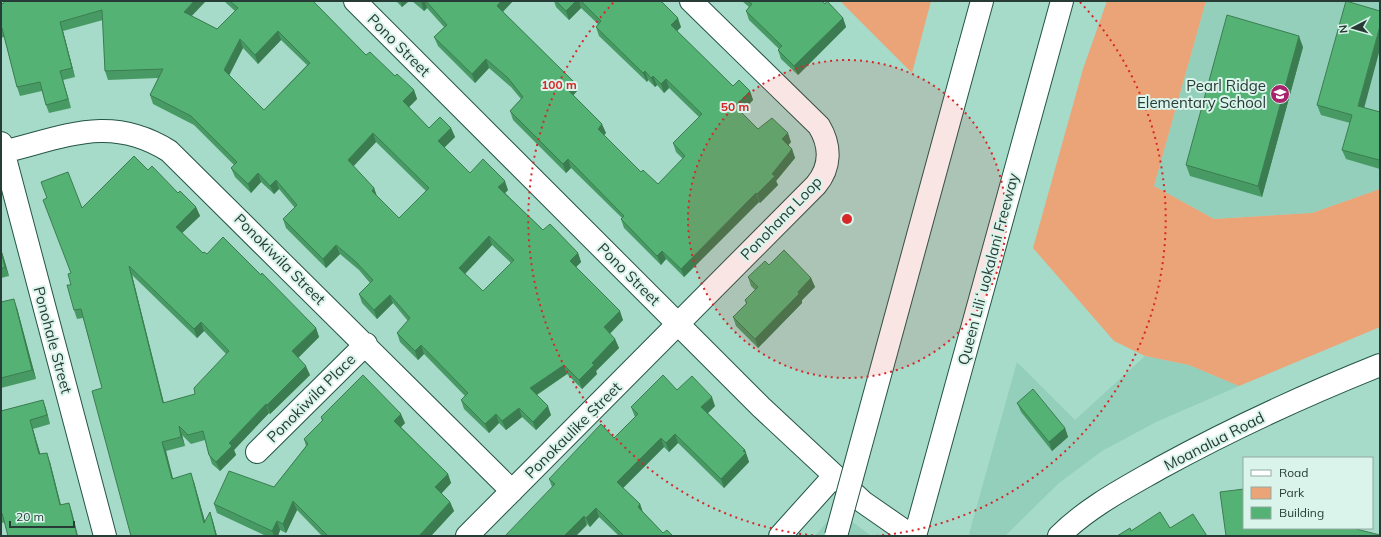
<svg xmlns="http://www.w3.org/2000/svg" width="1381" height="537" viewBox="0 0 1381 537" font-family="Mulish,sans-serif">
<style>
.built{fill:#93cfbb}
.green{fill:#eba478}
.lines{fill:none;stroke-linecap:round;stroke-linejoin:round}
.minor-casing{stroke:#245548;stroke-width:24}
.major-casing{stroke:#245548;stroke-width:24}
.highway-casing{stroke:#245548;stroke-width:24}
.minor{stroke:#fff;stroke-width:22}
.major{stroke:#fff;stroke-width:22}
.highway{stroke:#fff;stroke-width:22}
.highway-bridge-casing{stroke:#245548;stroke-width:24;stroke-linecap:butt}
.highway-bridge{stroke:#fff;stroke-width:22}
.wall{fill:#489a64;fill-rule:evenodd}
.shaded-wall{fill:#3b7d51}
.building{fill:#54b374;stroke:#3b7d51;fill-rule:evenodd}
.ring{fill:none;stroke:#d62828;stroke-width:2;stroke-dasharray:2 4}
.labels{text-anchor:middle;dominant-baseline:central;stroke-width:4;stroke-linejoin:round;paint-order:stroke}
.street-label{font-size:15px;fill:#273c36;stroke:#daf4eb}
.poi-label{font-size:15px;fill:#273c36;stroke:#daf4eb;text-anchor:end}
.centre{fill:#d62828;stroke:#daf4eb;stroke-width:2}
.ring-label{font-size:12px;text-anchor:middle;font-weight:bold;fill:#d62828;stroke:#daf4eb;stroke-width:4;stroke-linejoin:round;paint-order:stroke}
</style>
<rect width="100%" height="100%" fill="#a6dac9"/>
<path class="built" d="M1206,1H1380V189L1312,213L1214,219L1154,186Z
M1145,356L1189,365L1239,386L1156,422L1102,451L1059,483L1005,536H972L969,534L1017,362L1075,420Z
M837,516L854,523L871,536H815L827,522Z"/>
<path class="green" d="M840,1H931L912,73Z
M1107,1H1206L1154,186L1214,219L1312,213L1380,189V327L1239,386L1189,365L1145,356L1114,341L1033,248L1083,69Z"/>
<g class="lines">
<defs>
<path id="minor" d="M355,1L761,407L863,502L912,536
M1,143L105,536
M3,152C65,137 110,114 169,151L512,491
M257,452L366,344
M467,536L816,185C831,167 831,146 819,126L691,1
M780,536L834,476"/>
<path id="major" d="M1059,536C1088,507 1125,488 1160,468C1231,429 1305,395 1380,365"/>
<path id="highway" d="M968,52L982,1
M915,536L1062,1"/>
</defs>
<use href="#minor" class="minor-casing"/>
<use href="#major" class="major-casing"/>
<use href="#highway" class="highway-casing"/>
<use href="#minor" class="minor"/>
<use href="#major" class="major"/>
<use href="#highway" class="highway"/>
<defs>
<path id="highway-bridge" d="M836,536L968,52"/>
</defs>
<use href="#highway-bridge" class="highway-bridge-casing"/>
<use href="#highway-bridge" class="highway-bridge"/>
</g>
<path class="wall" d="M224,1H313L366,55L414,90L417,99L409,107L429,128H451L455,137L444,147L470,173L508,190L505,193L543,230L578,253L581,262L576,267L623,320L610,334L615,339L619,348L596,371L597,374L582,389L567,374L537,395L551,415L536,430L522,417L506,430L499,423L489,433L464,409L461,400L465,396L424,354L418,360L400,342L397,333L408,321L393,303L377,319L362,303L359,294L370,283L359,270L340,254L326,268L286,228L283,219L295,208L279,189L274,194L261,182L251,193L235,177L231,168L234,165L194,125L153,104L150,95L158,78L108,80L105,71L103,20L63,31L75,77L63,80L71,108L49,113L46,105L42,91L20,96L17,87L4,37L1,38V4L4,3L192,16L217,29L235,11ZM281,40L307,65L264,110L229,76L243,48L258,64ZM376,142L426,191L399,218L377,196L374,188L353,166ZM492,245L511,263L483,291L465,274Z
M396,1H409L402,7Z
M412,1H512V2L503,12L574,82L577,91L573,95L606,133L604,135L641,172L658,184L683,159L676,152L673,143L699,117L669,88L664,93L657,85L655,87L648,80L647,82L599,36L596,27L598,24L581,8L569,20L556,7L554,1H661L681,27L677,31L733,86L750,91L753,100L741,112L758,129L791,142L788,145L792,149L795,158L776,181L778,185L760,203L759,202L684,277L666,259L661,265L624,228L621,219L622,218L571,168L566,173L513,120L510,111L521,99L511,87L489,68L475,83L438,46L434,37L444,27L427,8L424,11Z
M742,1H822L843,18L846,27L798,75L781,59L778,50L779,49L749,20L746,11L749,7Z
M1303,47L1262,197L1190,176L1186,165Z
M1317,105L1380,112V169L1346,159L1342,150L1350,123L1321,115Z
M148,170L196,207L200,216L182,233L203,253L207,254L261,275L316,328L319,337L298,358L310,375L270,414L269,413L234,450L236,455L220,471L212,464L209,455L205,440L191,444L182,435L185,446L166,451L173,478L194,482L205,522L210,512L217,536H131L102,388L83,318L77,319L74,310L71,285V273L82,208ZM132,275L197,338L204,331L226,354L195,394L164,403Z
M1,249L9,276L1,278Z
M769,265L811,278L815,287L802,300V303L758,348L736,326L733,317L746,304L745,300L755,290L751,286L748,277Z
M1,302L17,308L36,379L1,388Z
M677,390L715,406L708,413L745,450L749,462L724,488L678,443L669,452L664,447L623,488L640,504L643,512L663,533L673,536H619L599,517L590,527L552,487L549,479L614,438L635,417L631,407Z
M43,400L46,409L50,424L33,429L40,454L50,462L61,505L72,512L1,523V411Z
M1017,403L1065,428L1068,437L1052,451L1021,412Z
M321,417L405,423L401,427L448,474L451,483L441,494L450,502L454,511L431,536H322L297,510L286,533L280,530L278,536H266L217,513L214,504L274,487L306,446L304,439L322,421Z"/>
<path class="shaded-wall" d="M194,1H206L187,21L184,12Z
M400,1H409L402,7Z
M422,1H425L427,8L424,11L421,2Z
M501,1H512V2L500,14L497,6Z
M576,1H579L581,8L569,20L566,11Z
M678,18L681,27L674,34L671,25Z
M843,18L846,27L798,75L794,66Z
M60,22L63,31L75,77L72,68Z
M1380,26V49L1362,116L1358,106Z
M278,31L281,40L258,64L255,55Z
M1299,36L1303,47L1262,197L1258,186Z
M240,39L243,48L227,79L224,70Z
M486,59L489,68L475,83L472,74Z
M60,71L63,80L71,108L68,99Z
M645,71L648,80L647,82L643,73Z
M653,76L657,85L655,87L651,78Z
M666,79L669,88L664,93L661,84Z
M574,82L577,91L571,98L567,89Z
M414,90L417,99L406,110L403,101Z
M750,91L753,100L738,115L735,106Z
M602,124L606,133L601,138L598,129Z
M451,128L455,137L442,150L438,141Z
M373,133L376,142L351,169L348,160Z
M788,133L791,142L786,148L782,139Z
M792,149L795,158L776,181L778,185L760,203L757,194L772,174Z
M568,159L571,168L566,173L563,164Z
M258,173L261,182L251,193L248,184Z
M276,180L279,189L274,194L270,186Z
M505,181L508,190L502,196L498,187Z
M374,188L377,197L372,191Z
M756,193L759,202L684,277L681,269Z
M196,207L200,216L179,236L176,227Z
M489,236L492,245L462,277L459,268Z
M336,245L340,254L326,268L323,259Z
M1,249L3,255L9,276L5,267Z
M662,251L666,259L661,265L657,256Z
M578,253L581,262L573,270L570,261Z
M129,266L132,275L166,412L163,403Z
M811,278L815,287L802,300V303L758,348L755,339L798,292Z
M390,295L393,303L377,319L374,310Z
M14,299L17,308L36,379L32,370Z
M620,311L623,320L607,336L604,327Z
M201,322L204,331L197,338L194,329Z
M316,328L319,337L296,360L292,351Z
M615,339L619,348L596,371L597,374L582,389L579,380L592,363Z
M421,345L424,354L418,360L415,351Z
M564,365L567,374L533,397L530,388Z
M306,366L310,375L270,414L267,405Z
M712,397L715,406L705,416L701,407Z
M43,400L46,409L50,424L47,415Z
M266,404L269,413L234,450L236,455L220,471L216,462L229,443Z
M548,406L551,415L536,430L533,422Z
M519,408L522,417L506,430L502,421Z
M401,414L405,423L398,430L394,421Z
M496,414L499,423L489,433L485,424Z
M30,420L33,429L43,463L39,454Z
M179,426L182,435L185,446L181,437Z
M1065,428L1068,437L1052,451L1049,442Z
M675,434L678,443L669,452L666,443Z
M661,438L664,447L620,491L617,482Z
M162,442L166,451L175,488L172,479Z
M745,450L749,462L724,488L721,479Z
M47,453L50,462L63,514L60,505Z
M191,473L194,482L208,532L204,523Z
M448,474L451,483L439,496L435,487Z
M293,501L297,510L286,533L283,524Z
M450,502L454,511L431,536H419Z
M69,503L72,512L78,536H77Z
M640,504L643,513L638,507Z
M596,508L599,517L590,527L586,518Z
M210,512L213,521L217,536H216Z
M584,516L587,525L576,536H564Z
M277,521L280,530L278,536H274L272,531Z"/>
<path class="building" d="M4,1H194L184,12L217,29L238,8L230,1H313L366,55L370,52L395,76L397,74L414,90L403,101L429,128L440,117L451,128L438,141L470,173L483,159L505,181L498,187L543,230L550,224L578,253L570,261L620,311L604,327L615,339L592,363L594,365L579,380L564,365L530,388L548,406L533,422L519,408L502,421L496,414L485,424L461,400L468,393L421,345L415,351L397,333L410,318L390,295L374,310L359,294L373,280L355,261L336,245L323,259L283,219L297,205L276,180L270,186L258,173L248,184L231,168L237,162L191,116L150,95L163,69L105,71L102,10L60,22L72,68L60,71L68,99L46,105L40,82L17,87L2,28H1V4L4,3ZM278,31L310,63L264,110L224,70L240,39L255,55ZM373,133L429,188L399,218L372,191L374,188L348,160ZM489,236L514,260L483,291L459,268Z
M426,1H501L497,6L574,82L567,89L602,124L598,129L641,172L643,170L658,184L685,156L673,143L702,114L666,79L661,84L653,76L651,78L645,71L643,73L596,27L601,21L581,1H661L678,18L671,25L733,86L739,80L750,91L735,106L758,129L772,118L788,133L782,139L792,149L772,174L775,176L757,194L756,193L681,269L662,251L657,256L621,219L624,216L568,159L563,164L510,111L523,97L508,78L486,59L472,74L434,37L447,25Z
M556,1H576L566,11Z
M748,1H822L825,4L827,1L843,18L794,66L778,50L782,46L746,11L752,4Z
M1346,1L1380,11V26L1358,106L1380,112V158L1379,160L1342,150L1352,115L1317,105Z
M1227,15L1299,36L1258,186L1186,165Z
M134,156L148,170L152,166L178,193L180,191L196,207L176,227L203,253L204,252L207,254L223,237L261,275L262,273L316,328L292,351L306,366L267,405L266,404L229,443L232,446L216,462L209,455L203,431L188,435L179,426L181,437L162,442L172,479L191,473L204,523L210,512L216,536H131L92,391L102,388L81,309L74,310L67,285H71L68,274L71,273L43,200L47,198L41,182L68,172L82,208ZM129,266L194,329L201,322L229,351L194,388L195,394L163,403Z
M784,250L811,278L798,292L799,294L755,339L733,317L747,303L745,300L758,287L748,277L765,261L769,265Z
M1,251L5,267L1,269Z
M14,299L32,370L1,378V302Z
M363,375L401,414L394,421L448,474L435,487L450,502L419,536H328L293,501L283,524L277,521L272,531L214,504L229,471L274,487L308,444L304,439L323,420L321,417Z
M663,375L677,390L692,376L712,397L701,407L745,450L743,451L746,453L721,479L675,434L666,443L661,438L617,482L640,504L638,507L663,533L667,530L673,536H624L596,508L586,518L584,516L564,536H505L555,484L549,479L601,424L614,438L638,414L631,407Z
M1033,389L1065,428L1049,442L1017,403Z
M43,400L47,415L30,420L39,454L47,453L60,505L69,503L77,536H8L2,513H1V411Z
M1244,489V528H1355L1356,529L1380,535V536H1226L1220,492Z
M1160,512L1170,528L1193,514L1207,536H1117L1130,528L1131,531Z"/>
<circle cx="847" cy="219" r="159" fill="#d62828" fill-opacity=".12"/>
<g class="ring">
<circle cx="847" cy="219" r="159"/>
<path d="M819 536A318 318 0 0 1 614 2M1080 2A318 318 0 0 1 875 536"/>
</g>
<defs>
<symbol id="school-disc" viewBox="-11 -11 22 22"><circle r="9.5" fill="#a9236c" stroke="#daf4eb"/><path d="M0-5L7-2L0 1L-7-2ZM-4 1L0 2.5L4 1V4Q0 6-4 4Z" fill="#fff"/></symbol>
</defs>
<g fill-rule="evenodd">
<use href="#school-disc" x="1269" y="83" width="22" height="22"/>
</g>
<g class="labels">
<g class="street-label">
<text transform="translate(399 45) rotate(45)">Pono Street</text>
<text transform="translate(781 218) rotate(-46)">Ponohana Loop</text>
<text transform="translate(280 259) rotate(45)">Ponokiwila Street</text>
<text transform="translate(988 269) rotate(-75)">Queen Liliʻuokalani Freeway</text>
<text transform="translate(629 274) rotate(45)">Pono Street</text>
<text transform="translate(53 340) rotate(75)">Ponohale Street</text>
<text transform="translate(311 398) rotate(-45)">Ponokiwila Place</text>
<text transform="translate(573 430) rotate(-45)">Ponokaulike Street</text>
<text transform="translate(1214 441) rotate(-27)">Moanalua Road</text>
</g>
<g class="poi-label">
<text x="1266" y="85">Pearl Ridge<tspan x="1266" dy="17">Elementary School</tspan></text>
</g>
</g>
<circle cx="847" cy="219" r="6" class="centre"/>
<g class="ring-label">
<text x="559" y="89">100 m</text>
<text x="735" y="111">50 m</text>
</g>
<rect width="1381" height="537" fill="none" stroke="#273c36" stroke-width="4"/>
<rect x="1243" y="457" width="130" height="72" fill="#daf4eb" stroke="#92aaa3"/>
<rect x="1251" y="470" width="20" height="6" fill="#ffffff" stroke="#92aaa3"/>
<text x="1279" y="477" font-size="12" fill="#273c36">Road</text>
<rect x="1251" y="487" width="20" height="12" fill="#eba478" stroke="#92aaa3"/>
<text x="1279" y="497" font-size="12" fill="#273c36">Park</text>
<rect x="1251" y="507" width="20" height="12" fill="#54b374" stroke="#92aaa3"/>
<text x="1279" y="517" font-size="12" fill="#273c36">Building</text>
<g transform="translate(1353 28) rotate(264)" stroke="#daf4eb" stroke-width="3" paint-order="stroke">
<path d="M0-3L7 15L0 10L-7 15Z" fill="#273c36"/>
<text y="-6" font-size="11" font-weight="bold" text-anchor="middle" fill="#273c36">N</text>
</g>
<path d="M10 521v6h64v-6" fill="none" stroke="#273c36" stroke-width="2"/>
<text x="16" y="521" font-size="12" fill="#273c36" stroke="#daf4eb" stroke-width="3" paint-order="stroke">20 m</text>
</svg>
